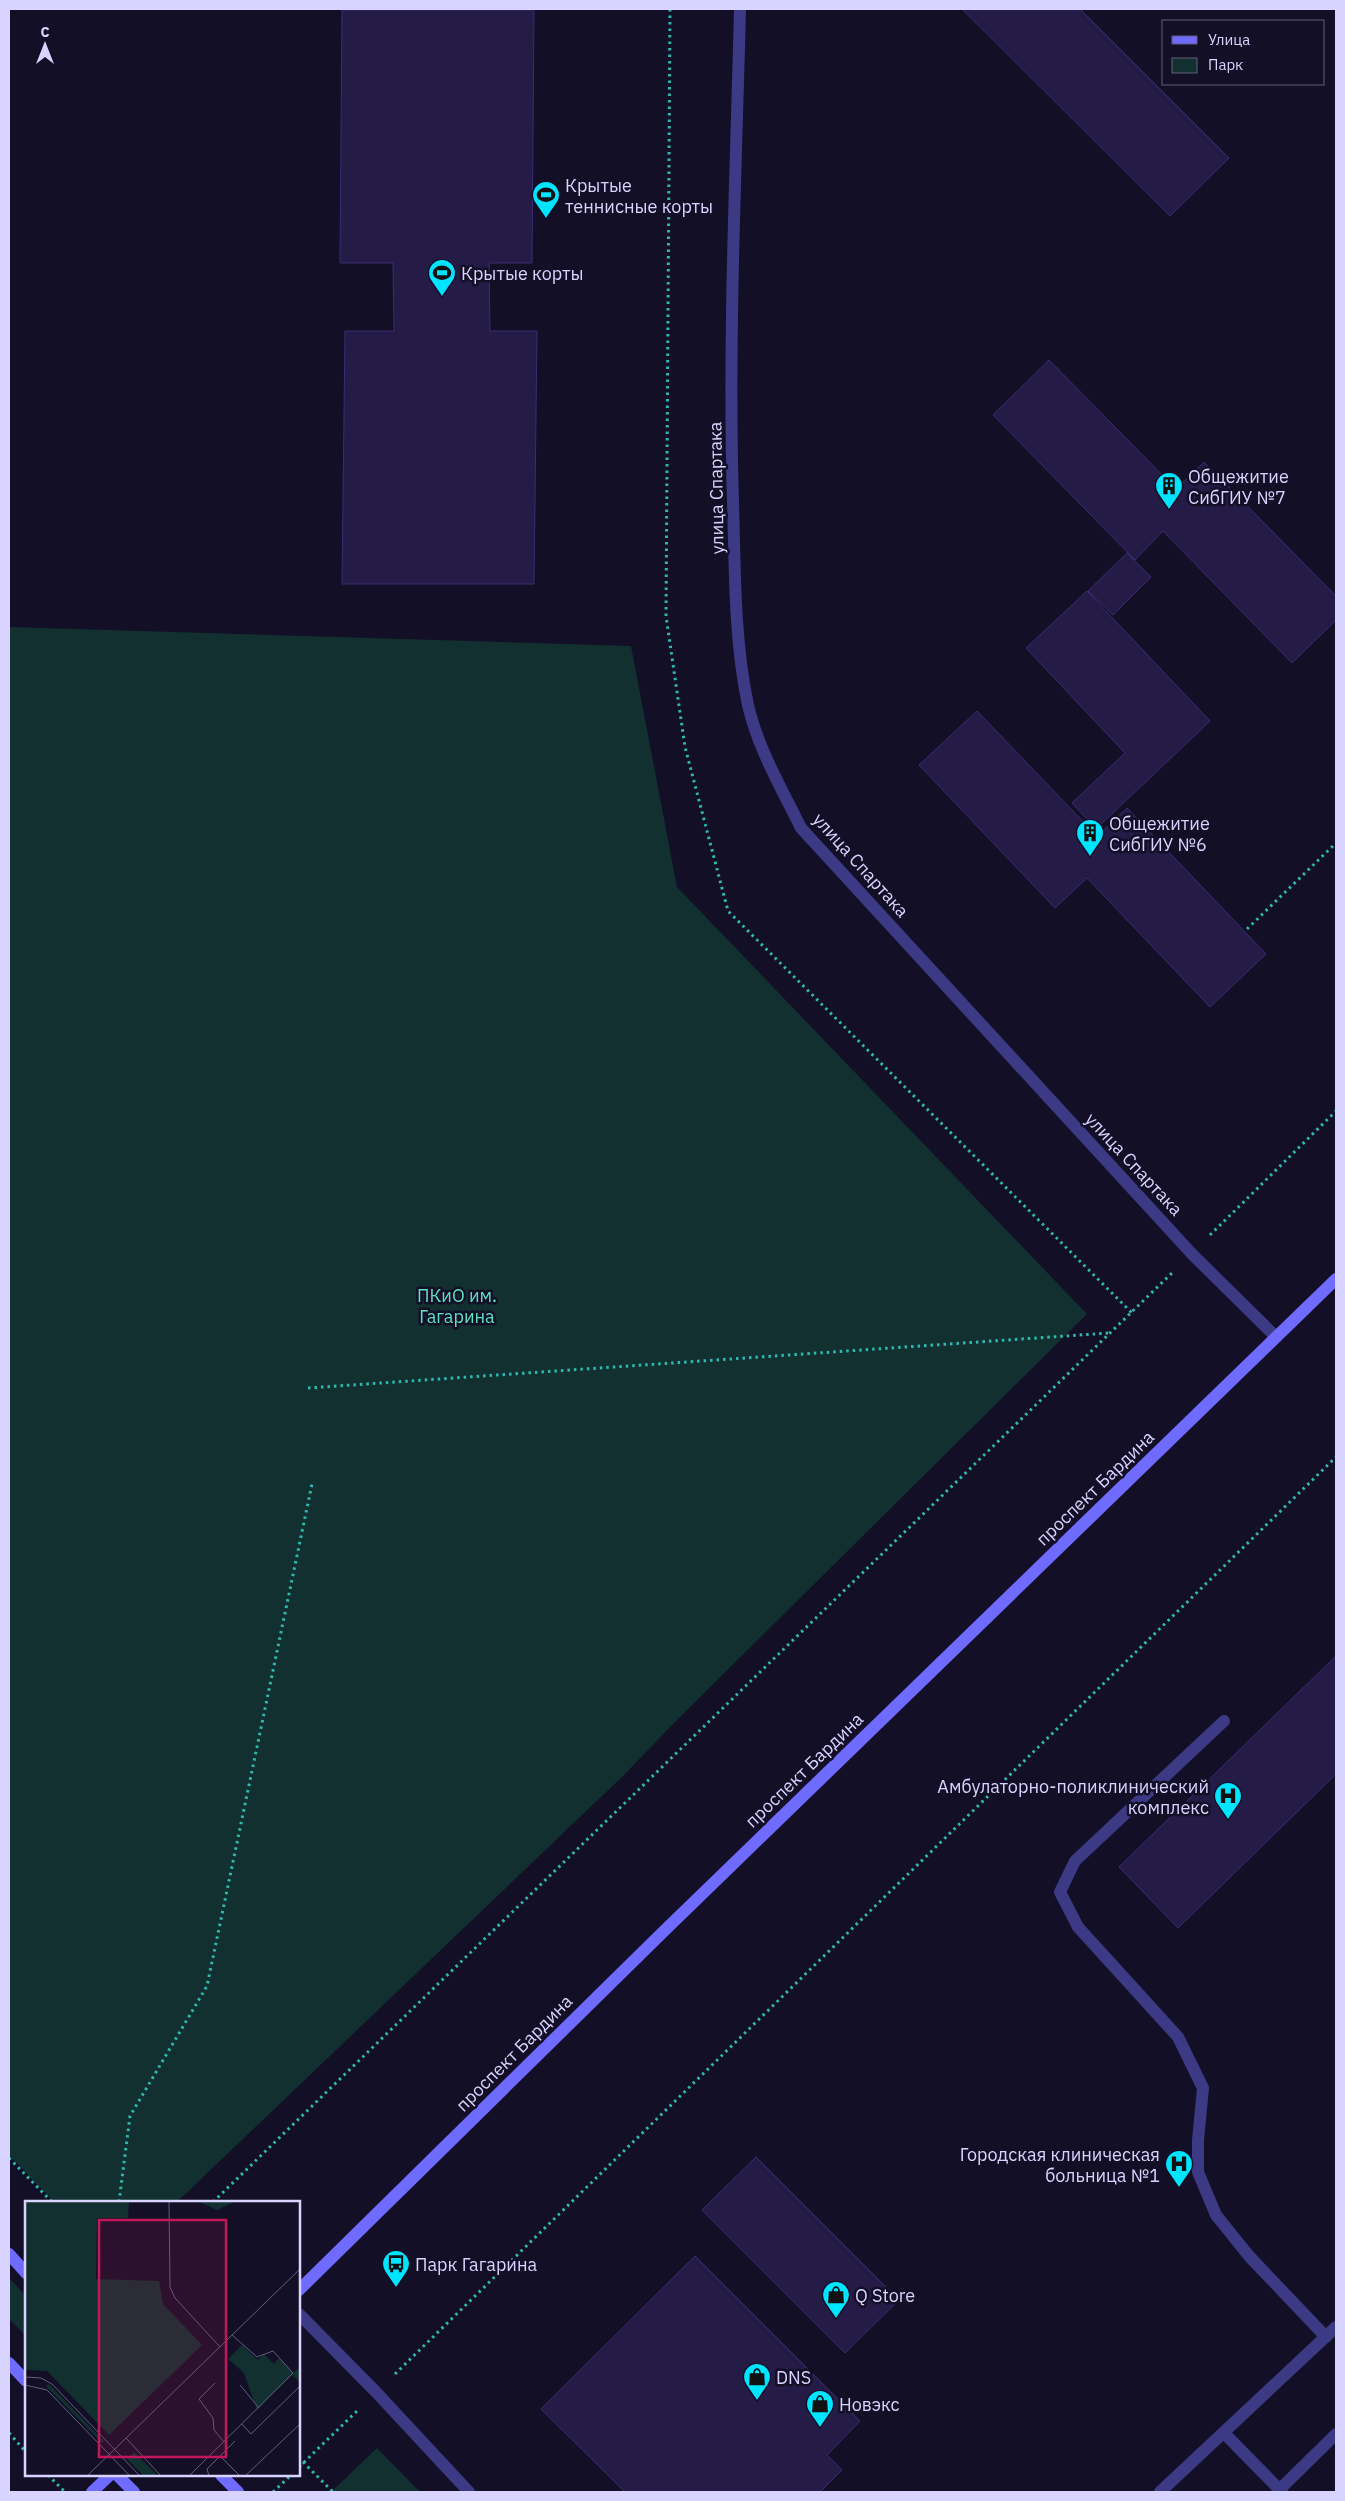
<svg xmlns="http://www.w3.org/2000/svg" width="1345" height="2501" viewBox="0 0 1345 2501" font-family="'IBM Plex Sans',sans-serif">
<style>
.green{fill:#12302f}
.building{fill:#241b47;stroke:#3b2d73}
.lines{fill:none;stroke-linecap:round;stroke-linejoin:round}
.path{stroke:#2fb8b0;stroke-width:3;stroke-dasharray:2.5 4;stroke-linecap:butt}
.service{stroke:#3d3a85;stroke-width:12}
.minor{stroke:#3d3a85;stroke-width:12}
.tertiary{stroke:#3d3a85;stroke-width:12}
.secondary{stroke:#6f6bff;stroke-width:12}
.labels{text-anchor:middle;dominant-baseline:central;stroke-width:5;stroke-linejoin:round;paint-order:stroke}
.poi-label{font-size:18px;fill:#d9d4ff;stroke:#130f26;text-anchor:start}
.street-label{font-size:18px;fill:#d9d4ff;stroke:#130f26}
.park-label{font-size:18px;fill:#5fe0c0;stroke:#130f26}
.inset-road{fill:none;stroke:#625e7d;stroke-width:1}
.view{fill:#c2185b;fill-opacity:0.15;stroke:#c2185b;stroke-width:2.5}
.inset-edge{fill:none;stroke:#d9d4ff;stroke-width:2.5}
</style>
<rect width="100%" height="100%" fill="#130f26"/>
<path class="green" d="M9,627L631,646L677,887L1087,1314L675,1722L623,1776L177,2202H54L9,2155Z
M9,2278L26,2296V2336L9,2319Z
M377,2448L420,2492H331Z"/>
<path class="building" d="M962,9H1080L1229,158L1170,216Z
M342,10H534L532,263H489L490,331H537L534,584H342L345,331H394L393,263H340Z
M1049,360L1176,489L1204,462L1336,596V620L1292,663L1163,531L1135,560L993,415Z
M1127,553L1151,577L1113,615L1088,591Z
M1087,591L1210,721L1096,829L1072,803L1125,753L1026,648Z
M977,711L1097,836L1127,808L1266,954L1210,1007L1087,878L1055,908L919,765Z
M1336,1656V1774L1178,1928L1119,1867Z
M756,2157L899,2300L845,2353L702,2210Z
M695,2256L860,2421L827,2455L842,2470L820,2492H625L541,2409Z"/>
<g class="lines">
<path class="path" d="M670,9L666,616L685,747L728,911L1132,1313
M1247,929L1336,843
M1210,1235L1336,1111
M308,1388L1109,1333
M9,2158L52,2202
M119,2202L130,2116L207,1986L312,1484
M213,2202L1174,1271
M395,2374L1336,1457
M9,2433L26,2452
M303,2462L333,2492
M299,2467L358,2410
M48,2475L65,2492
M273,2492L291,2475"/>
<path class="service" d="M1224,1721L1075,1861L1060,1892L1078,1927L1178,2037L1203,2088L1198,2140V2172L1216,2215L1249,2256L1326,2337
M1224,2433L1282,2492
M1160,2492L1336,2327
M1277,2492L1336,2434"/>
<path class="minor" d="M299,2314L376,2392L469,2492"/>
<path class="tertiary" d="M740,9C736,173 728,337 733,502C735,568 734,640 748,705C758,749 782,789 801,828L1192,1254L1276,1337"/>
<path class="secondary" d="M9,2254L26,2273
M299,2290L663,1932L1336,1279
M9,2363L26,2381
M117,2475L134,2492
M221,2475L238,2492
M92,2492L110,2475"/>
</g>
<defs>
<symbol id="stadium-pin" viewBox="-11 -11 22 30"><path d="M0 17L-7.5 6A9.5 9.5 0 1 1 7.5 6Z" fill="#00e5ff" stroke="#130f26"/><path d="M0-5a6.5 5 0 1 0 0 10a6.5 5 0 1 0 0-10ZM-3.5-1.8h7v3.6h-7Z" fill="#111"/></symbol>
<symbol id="building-pin" viewBox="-11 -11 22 30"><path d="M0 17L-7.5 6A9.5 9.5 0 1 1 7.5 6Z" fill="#00e5ff" stroke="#130f26"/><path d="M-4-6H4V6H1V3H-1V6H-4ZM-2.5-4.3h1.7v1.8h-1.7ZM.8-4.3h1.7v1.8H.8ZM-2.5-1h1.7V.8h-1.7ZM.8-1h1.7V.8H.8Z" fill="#111"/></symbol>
<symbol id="hospital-pin" viewBox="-11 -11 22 30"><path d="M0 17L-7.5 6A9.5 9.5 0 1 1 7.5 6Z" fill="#00e5ff" stroke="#130f26"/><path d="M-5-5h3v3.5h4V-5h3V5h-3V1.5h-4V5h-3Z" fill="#111"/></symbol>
<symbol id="bus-pin" viewBox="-11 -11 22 30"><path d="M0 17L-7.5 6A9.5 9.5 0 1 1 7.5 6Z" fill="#00e5ff" stroke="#130f26"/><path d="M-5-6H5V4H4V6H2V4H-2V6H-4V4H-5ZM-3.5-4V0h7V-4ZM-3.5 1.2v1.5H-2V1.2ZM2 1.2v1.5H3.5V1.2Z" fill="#111"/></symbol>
<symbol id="shop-pin" viewBox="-11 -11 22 30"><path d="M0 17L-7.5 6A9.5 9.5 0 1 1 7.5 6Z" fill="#00e5ff" stroke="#130f26"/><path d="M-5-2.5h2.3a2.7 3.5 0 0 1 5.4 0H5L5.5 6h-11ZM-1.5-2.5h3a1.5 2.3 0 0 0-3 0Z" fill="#111"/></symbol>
</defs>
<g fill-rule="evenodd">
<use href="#stadium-pin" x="530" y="179" width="32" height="43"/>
<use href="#stadium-pin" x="426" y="257" width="32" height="43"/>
<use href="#building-pin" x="1153" y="470" width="32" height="43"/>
<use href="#building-pin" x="1074" y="817" width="32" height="43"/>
<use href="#hospital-pin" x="1212" y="1780" width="32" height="43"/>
<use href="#hospital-pin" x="1163" y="2148" width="32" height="43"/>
<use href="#bus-pin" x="380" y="2248" width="32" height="43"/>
<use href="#shop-pin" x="820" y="2279" width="32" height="43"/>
<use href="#shop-pin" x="741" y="2361" width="32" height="43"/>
<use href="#shop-pin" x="804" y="2388" width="32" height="43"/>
</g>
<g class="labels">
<g class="poi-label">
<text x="565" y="185">Крытые<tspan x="565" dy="21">теннисные корты</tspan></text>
<text x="461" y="273">Крытые корты</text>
<text x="1188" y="476">Общежитие<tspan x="1188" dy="21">СибГИУ №7</tspan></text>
<text x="1109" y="823">Общежитие<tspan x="1109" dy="21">СибГИУ №6</tspan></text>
<text x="1209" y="1786" text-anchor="end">Амбулаторно-поликлинический<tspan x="1209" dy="21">комплекс</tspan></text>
<text x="1160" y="2154" text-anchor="end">Городская клиническая<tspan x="1160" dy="21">больница №1</tspan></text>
<text x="415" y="2264">Парк Гагарина</text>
<text x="855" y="2295">Q Store</text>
<text x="776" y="2377">DNS</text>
<text x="839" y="2404">Новэкс</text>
</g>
<g class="street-label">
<text transform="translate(716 488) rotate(-91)">улица Спартака</text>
<text transform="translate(861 865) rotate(48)">улица Спартака</text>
<text transform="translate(1134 1164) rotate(47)">улица Спартака</text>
<text transform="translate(1095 1488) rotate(-44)">проспект Бардина</text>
<text transform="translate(804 1770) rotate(-44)">проспект Бардина</text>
<text transform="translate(514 2053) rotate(-45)">проспект Бардина</text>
</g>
<g class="park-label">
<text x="457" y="1295">ПКиО им.<tspan x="457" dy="21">Гагарина</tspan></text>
</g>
</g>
<g transform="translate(25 2201)">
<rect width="275" height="275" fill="#130f26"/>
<path d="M0,0H104L103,17H72L71,78L134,80L138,103L177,144L84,234L22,170L0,169ZM172,0H211L192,9ZM217,144L233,159L239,153L249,163L254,157L268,172L275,166V181L267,174L232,209L219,172L203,158ZM24,183L79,240L77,242L21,185ZM109,251L133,275H119L102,258Z" fill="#12302f"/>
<path class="inset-road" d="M144,0L145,86L150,97L195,146M0,176L16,177L27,183L115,275M190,182L174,198L188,217L189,229L199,241M0,184L22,189L105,275M215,184L234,207M217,223L226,233L275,185M101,237L136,275M195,255L215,275M62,275L275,68M164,275L268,172L248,150L232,156L207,134M184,275L182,268L210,240M220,275L275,223"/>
<path class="view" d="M74,19H201V256H74Z"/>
<rect width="275" height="275" class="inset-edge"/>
</g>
<rect width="1345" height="2501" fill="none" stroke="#d9d4ff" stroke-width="20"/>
<rect x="1162" y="20" width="162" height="65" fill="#130f26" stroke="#625e7d"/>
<rect x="1172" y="36" width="25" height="8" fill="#6f6bff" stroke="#625e7d"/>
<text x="1208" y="45" font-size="15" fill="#d9d4ff">Улица</text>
<rect x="1172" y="58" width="25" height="15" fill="#12302f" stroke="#625e7d"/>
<text x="1208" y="70" font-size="15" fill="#d9d4ff">Парк</text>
<g transform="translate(45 45)" stroke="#130f26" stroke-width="4" paint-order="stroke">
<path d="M0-4L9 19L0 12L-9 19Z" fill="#d9d4ff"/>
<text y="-8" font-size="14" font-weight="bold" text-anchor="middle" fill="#d9d4ff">С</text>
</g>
</svg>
